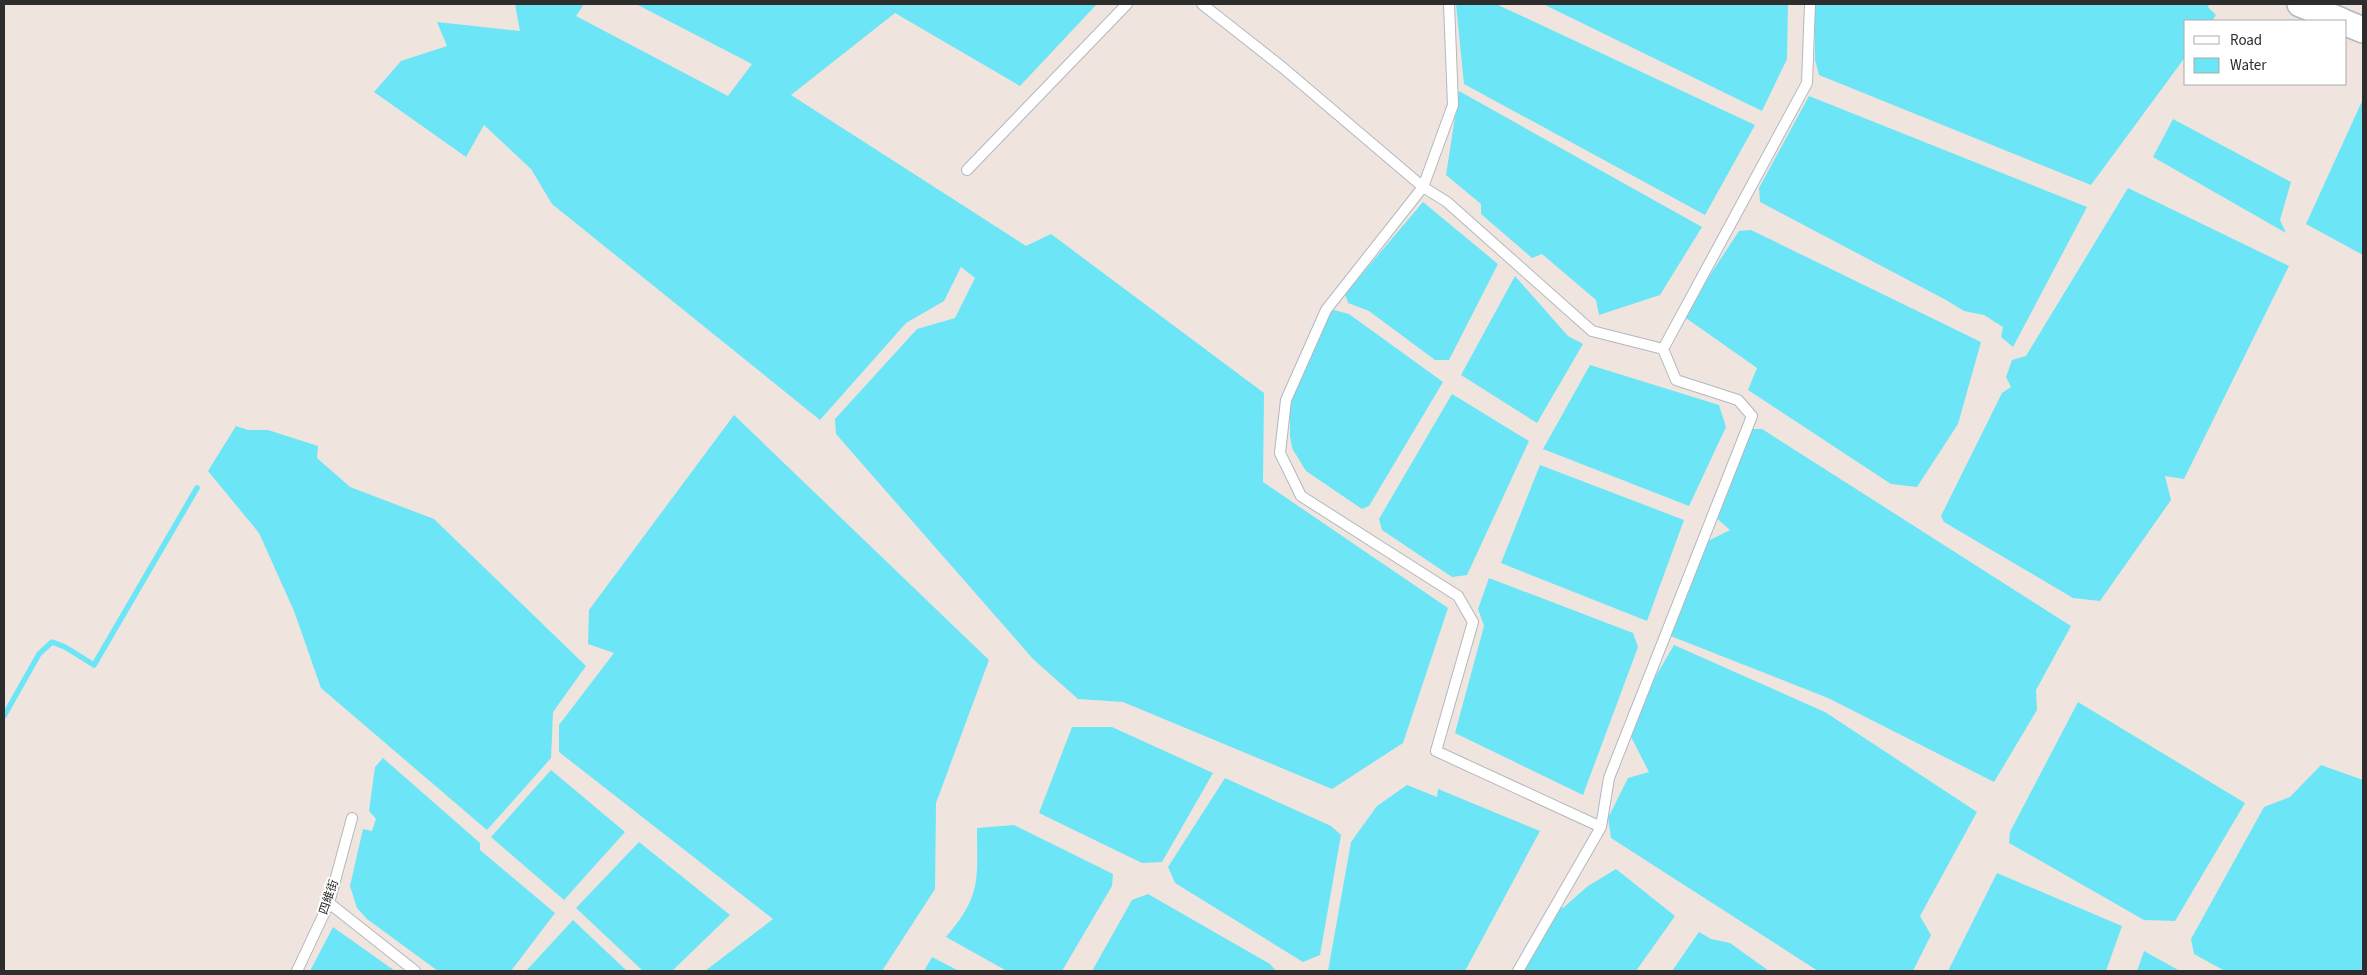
<svg xmlns="http://www.w3.org/2000/svg" width="2367" height="975" viewBox="0 0 2367 975" font-family="'Source Sans 3','Noto Sans TC',sans-serif">
<style>
.water{fill:#6ce5f6}
.lines{fill:none;stroke-linecap:round;stroke-linejoin:round}
.stream{stroke:#6ce5f6;stroke-width:5.5}
.service-casing{stroke:#b2b7c1;stroke-width:12}
.tertiary-casing{stroke:#b2b7c1;stroke-width:28}
.service{stroke:#fff;stroke-width:10}
.tertiary{stroke:#fff;stroke-width:25}
.labels{text-anchor:middle;dominant-baseline:central;stroke-width:4;stroke-linejoin:round;paint-order:stroke}
.street-label{font-size:12px;fill:#2d2d2d;stroke:#fff}
</style>
<rect width="100%" height="100%" fill="#efe5de"/>
<path class="water" d="M515,4H584L576,16L728,96L752,64L636,4H1097L1020,86L895,13L791,95L1026,246L1051,234L1264,393L1263,482L1448,608L1403,743L1332,789L1123,702L1078,699L1033,659L836,434L835,419L917,329L955,318L975,278L961,267L944,301L906,323L820,420L552,204L531,169L484,125L466,157L374,92L401,61L447,46L437,22L520,31Z
M1456,4H1496L1755,125L1705,215L1464,84Z
M1543,4H1788L1787,59L1762,111Z
M1815,4H2209L2208,7L2216,15L2212,21H2186V56L2091,185L1819,75L1815,60Z
M1459,91L1702,227L1660,295L1599,315L1596,300L1542,254L1532,258L1481,214V204L1446,175Z
M1809,96L2087,207L2013,347L2001,337L2003,327L1984,315L1964,311L1946,300L1760,202L1759,188Z
M2363,99V255L2306,224Z
M2173,119L2291,182L2280,220L2286,233L2153,157Z
M2128,188L2289,266L2184,479L2165,476L2171,500L2100,601L2073,598L1944,522L1941,516L2002,393L2011,387L2006,377L2012,360L2026,356Z
M1423,202L1498,264L1449,360H1435L1369,311L1348,303L1345,294Z
M1751,230L1981,342L1958,424L1917,487L1891,484L1748,390L1757,368L1683,316L1739,231Z
M1515,276L1568,336L1583,344L1537,423L1461,375Z
M1330,309L1349,314L1443,382L1369,506L1362,509L1306,471L1292,448L1290,436V399Z
M1590,365L1719,405L1726,427L1689,506L1543,449Z
M1452,394L1529,441L1467,575L1452,577L1382,530L1379,519Z
M734,415L989,660L936,803L935,889L882,971H705L773,919L559,752V725L614,653L588,644L589,610Z
M236,426L248,430H268L318,446L317,458L350,487L434,519L586,666L553,712L551,758L487,830L321,688L294,611L259,533L208,471Z
M1750,429H1762L2071,626L2036,690L2037,710L1994,782L1828,698L1668,635L1704,543L1730,530L1713,515Z
M1540,465L1684,520L1647,621L1501,563Z
M1489,578L1633,633L1638,647L1583,795L1455,733L1484,626L1478,609Z
M1674,645L1825,712L1977,812L1920,916L1931,935L1913,971H1818L1611,838L1608,818L1628,778L1649,772L1626,727Z
M2078,702L2245,803L2175,921L2144,920L2009,843L2010,832Z
M1072,727H1112L1213,773L1162,862L1142,863L1039,813Z
M383,758L480,843V850L555,913L511,971H438L367,919L357,908L350,886L363,829L372,831L376,819L369,811L375,767Z
M2321,765L2363,780V971H2225L2194,954L2191,939L2264,807L2290,797Z
M551,770L625,832L564,900L491,837Z
M1225,778L1331,826L1341,835L1320,955L1303,962L1175,883L1168,867Z
M1407,785L1437,797L1438,789L1540,831L1465,971H1328L1351,842L1377,806Z
M1014,825L1113,874L1112,886L1062,971H1007L946,937C982,895 977,880 977,828Z
M639,842L730,915L672,971H643L576,908Z
M1616,869L1675,916L1636,971H1515L1552,904L1563,908L1588,886Z
M1997,873L2122,926L2106,971H1948Z
M1148,894L1270,964L1276,971H1092L1132,900Z
M573,920L627,971H526Z
M333,927L395,971H310Z
M1699,932L1711,939L1730,943L1769,971H1672Z
M2144,951L2180,971H2137Z
M932,957L959,971H924Z"/>
<g class="lines">
<path class="stream" d="M4,716L39,654L52,642L65,647L94,665L197,488"/>
<defs>
<path id="service" d="M1202,4L1282,67L1423,187L1447,202L1592,331L1663,349L1807,83L1810,4
M1449,4L1453,105L1423,187L1326,310L1286,400L1280,453L1301,496L1458,596L1473,622L1436,751L1601,827L1518,971
M967,170L1127,4
M1601,827L1609,778L1752,416L1738,400L1676,380L1663,349
M329,903L415,971
M297,971L329,903L352,818"/>
<path id="tertiary" d="M2300,4L2342,21
M2346,23L2363,30"/>
</defs>
<use href="#service" class="service-casing"/>
<use href="#tertiary" class="tertiary-casing"/>
<use href="#service" class="service"/>
<use href="#tertiary" class="tertiary"/>
</g>
<g class="labels">
<g class="street-label">
<text transform="translate(329 897) rotate(-71)">四維街</text>
</g>
</g>
<rect width="2367" height="975" fill="none" stroke="#2d2d2d" stroke-width="10"/>
<rect x="2184" y="20" width="162" height="65" fill="#ffffff" stroke="#ababab"/>
<rect x="2194" y="36" width="25" height="8" fill="#ffffff" stroke="#ababab"/>
<text x="2230" y="45" font-size="15" fill="#2d2d2d">Road</text>
<rect x="2194" y="58" width="25" height="15" fill="#6ce5f6" stroke="#ababab"/>
<text x="2230" y="70" font-size="15" fill="#2d2d2d">Water</text>
</svg>
